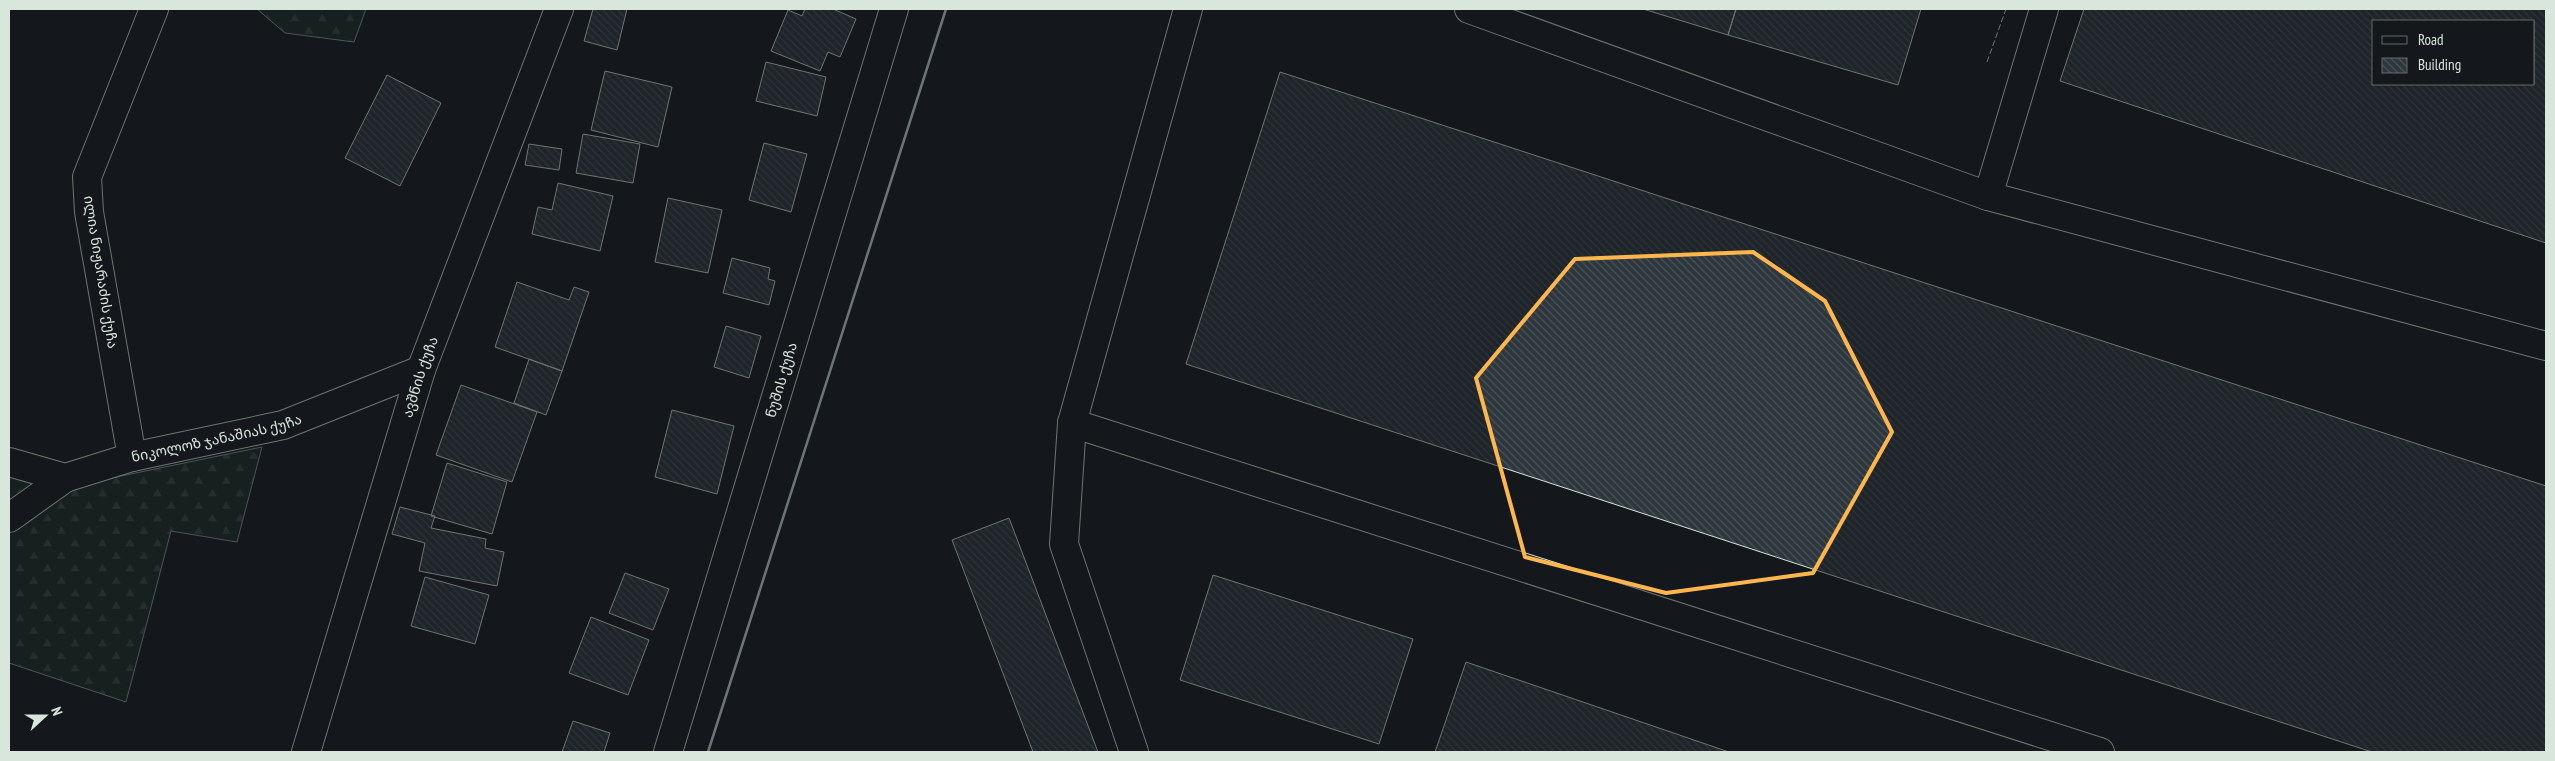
<svg xmlns="http://www.w3.org/2000/svg" width="2555" height="761" viewBox="0 0 2555 761" font-family="'PT Sans Narrow','Noto Sans Georgian',sans-serif">
<style>
.forest{fill:url(#forest-firs);stroke:#939e99}
.building{fill:url(#building-back-hatch);stroke:#d8e6dc;fill-rule:evenodd}
.lines{fill:none;stroke-linecap:round;stroke-linejoin:round}
.minor-casing{stroke:#d8e6dc;stroke-width:30}
.minor{stroke:#14181c;stroke-width:28}
.fence{stroke:#d8e6dc;stroke-width:1;stroke-dasharray:6 2.5;stroke-linecap:butt}
.wall{stroke:#d8e6dc;stroke-width:2.5}
.marked{fill:none;stroke:#ffb74d;stroke-width:4;stroke-linejoin:round}
.labels{text-anchor:middle;dominant-baseline:central;stroke-width:4;stroke-linejoin:round;paint-order:stroke}
.street-label{font-size:14px;fill:#d8e6dc;stroke:#14181c}
</style>
<defs>
<pattern id="forest-firs" width="22" height="20" patternUnits="userSpaceOnUse" patternTransform="scale(1.25)"><rect width="22" height="20" fill="#1a2d24"/><path d="M5 1l3.5 6h-7zM16 11l3.5 6h-7z" fill="#3b4b43"/></pattern>
<pattern id="building-back-hatch" width="6" height="6" patternUnits="userSpaceOnUse" patternTransform="scale(1.25)"><rect width="6" height="6" fill="#2c363c"/><path d="M-1 5l2 2M0 0l6 6M5-1l2 2" fill="none" stroke="#4a5358"/></pattern>
</defs>
<rect width="100%" height="100%" fill="#14181c"/>
<path class="forest" d="M257,9H366L354,42L285,33Z
M262,447L237,542L171,531L126,702L9,663V475L58,489Z"/>
<path class="building" d="M593,9H627L617,50L584,41Z
M805,9H833L856,19L840,57L828,52L820,71L771,51L788,10L802,16Z
M1643,9H1736L1728,35Z
M1736,9H1921L1898,85L1728,35Z
M2084,9H2546V243L2060,81ZM2374,21H2534V84H2374Z
M766,62L826,77L817,116L756,101Z
M605,71L672,87L658,147L591,130Z
M1280,72L2546,486V752H2372L1186,364Z
M387,75L441,103L400,186L345,158Z
M583,134L640,144L633,183L576,173Z
M764,143L807,154L791,212L749,200Z
M529,144L562,149L559,170L525,165Z
M558,183L613,196L600,251L532,234L538,207L552,210Z
M668,198L722,210L708,273L655,262Z
M732,258L770,268L768,279L775,281L769,305L723,293Z
M517,282L569,300L574,287L589,292L562,371L495,347Z
M726,326L761,336L749,378L714,367Z
M529,359L562,371L546,415L514,403Z
M461,385L537,412L512,482L436,455Z
M672,410L734,426L717,494L655,477Z
M447,463L507,482L492,534L431,516Z
M400,507L435,516L431,528L486,539L485,548L504,552L497,586L419,571L425,543L392,534Z
M1009,518L1098,752H1033L952,540Z
M625,573L669,589L653,630L609,613Z
M1213,575L1413,639L1379,744L1180,680Z
M425,577L489,595L475,644L411,626Z
M591,617L649,640L628,695L569,673Z
M1466,662L1729,752H1435Z
M573,721L610,733L604,752H562Z"/>
<g class="lines">
<defs>
<g id="minor">
<path d="M1469,9L1988,196L2546,346"/>
<path d="M1988,196L2044,9"/>
<path d="M1072,423L2100,752"/>
<path d="M132,457L89,212L87,177L154,9"/>
<path id="s1" d="M9,462L65,478L132,457L283,425L421,370"/>
<path d="M9,518L65,478"/>
<path id="s2" d="M306,752L421,370L559,9"/>
<path id="s3" d="M668,752L894,9"/>
<path d="M1134,752L1064,544L1072,423L1188,9"/>
</g>
</defs>
<use href="#minor" class="minor-casing"/>
<use href="#minor" class="minor"/>
<path class="fence" d="M1987,62L2006,9"/>
<path class="wall" d="M708,752L946,9"/>
</g>
<path d="M0 0H2555V761H0ZM1753,252L1825,301L1892,432L1813,573L1666,593L1525,557L1476,378L1575,259Z" fill="#14181c" fill-opacity=".55" fill-rule="evenodd"/>
<path class="marked" d="M1753,252L1825,301L1892,432L1813,573L1666,593L1525,557L1476,378L1575,259Z"/>
<g class="labels">
<g class="street-label">
<text transform="translate(101 272) rotate(81)">ილია ნიჟარაძის ქუჩა</text>
<text stroke="none"><textPath href="#s2" startOffset="392">ავშნის ქუჩა</textPath></text>
<text stroke="none"><textPath href="#s3" startOffset="389">ნუშის ქუჩა</textPath></text>
<text stroke="none"><textPath href="#s1" startOffset="215">ნიკოლოზ ჯანაშიას ქუჩა</textPath></text>
</g>
</g>
<rect width="2555" height="761" fill="none" stroke="#d8e6dc" stroke-width="20"/>
<rect x="2372" y="20" width="162" height="65" fill="#14181c" stroke="#626a69"/>
<rect x="2382" y="36" width="25" height="8" fill="#14181c" stroke="#626a69"/>
<text x="2418" y="45" font-size="15" fill="#d8e6dc">Road</text>
<rect x="2382" y="58" width="25" height="15" fill="url(#building-back-hatch)" stroke="#626a69"/>
<text x="2418" y="70" font-size="15" fill="#d8e6dc">Building</text>
<g transform="translate(45 716) rotate(69)" stroke="#14181c" stroke-width="4" paint-order="stroke">
<path d="M0-4L9 19L0 12L-9 19Z" fill="#d8e6dc"/>
<text y="-8" font-size="14" font-weight="bold" text-anchor="middle" fill="#d8e6dc">N</text>
</g>
</svg>
